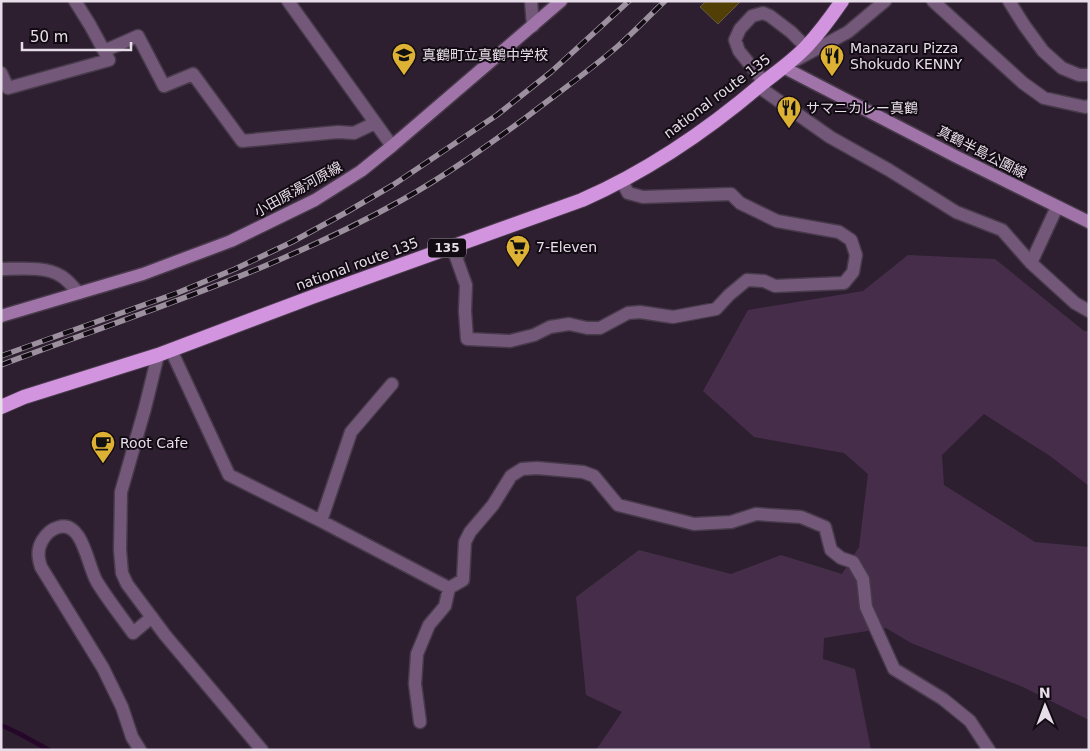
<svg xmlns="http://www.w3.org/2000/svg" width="1090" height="751" viewBox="0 0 1090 751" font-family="'DejaVu Sans','Noto Sans JP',sans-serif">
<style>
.green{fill:#462e4b}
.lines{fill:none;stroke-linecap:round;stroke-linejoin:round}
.stream{stroke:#25072a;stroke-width:4.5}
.building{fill:#523f05;stroke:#635a43}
.minor-casing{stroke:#473a4a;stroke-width:15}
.tertiary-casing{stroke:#473a4a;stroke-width:15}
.secondary-casing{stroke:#473a4a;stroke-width:15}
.trunk-casing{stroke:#473a4a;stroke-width:16}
.minor{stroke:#735879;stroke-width:12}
.tertiary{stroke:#735879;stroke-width:12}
.secondary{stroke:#a074a8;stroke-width:12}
.trunk{stroke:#d294de;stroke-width:14}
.rail-casing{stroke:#9c909e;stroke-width:5.5}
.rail{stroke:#120b13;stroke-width:4;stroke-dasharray:11;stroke-linecap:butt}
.labels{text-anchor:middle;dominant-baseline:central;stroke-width:4;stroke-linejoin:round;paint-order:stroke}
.shield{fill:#120b13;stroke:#a79ea9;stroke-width:1}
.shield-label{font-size:12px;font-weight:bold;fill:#e7dde9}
.poi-label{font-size:14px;fill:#e7dde9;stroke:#120b13;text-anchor:start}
.street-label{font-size:14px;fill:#e7dde9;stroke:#120b13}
</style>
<rect width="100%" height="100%" fill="#2d1f30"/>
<path class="green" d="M908,255L995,259L1084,331H1089V486L1050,456L984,414L942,455L944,485L1035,542L1089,547V720L1023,687L911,643L886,628L824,638L823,659L855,669L871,750H596L622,712L586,695L576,597L639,550L731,574L781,555L842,574L859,547L868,474L844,453L754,437L703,391L748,310L863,291Z"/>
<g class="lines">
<path class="stream" d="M1,725L20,734L49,750"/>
</g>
<path class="building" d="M706,1H741L718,24L700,7Z"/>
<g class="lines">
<defs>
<path id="minor" d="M288,1L392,146
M531,1L533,26
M933,1L1023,83L1044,98L1085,107L1089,106
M1009,1L1024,25L1043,51L1062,68L1079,75H1089
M104,51L138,36L164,86L193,74L242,141L338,132L354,133L375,123
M1,73L8,88L109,60L90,25L75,1
M764,82L739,51L735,40L740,29L752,16L763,13L770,16L791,32L806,47
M759,87L830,137L889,170L956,212L1002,230L1031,263L1075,303L1089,311
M452,246L466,285L465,311L467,339L510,341L534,335L550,327L569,324L587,328H600L628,313L640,312L673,317L716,309L729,295L747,280L764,281L775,286L844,283L853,272L856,255L851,240L839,232L777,221L740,203L731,194L643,197L628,193L622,181
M1031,263L1057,207
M1,269C19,269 46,266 61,276C68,280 73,287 79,293
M171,350L229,475L321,521L449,588L463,580L465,542L470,532L493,505L511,476L522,469L537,468L583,472L594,476L618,505L694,524L731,522L756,514L801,517L825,527L831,550L841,558L853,562L863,579L866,607L894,669L943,699L970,721L989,750
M321,521L351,432L392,384
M420,722L415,684L417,654L429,625L445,606L449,588"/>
<path id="tertiary" d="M796,60L848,32L885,1
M158,355L145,408L121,492L120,550L122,573L127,584L165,635L262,750
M140,750L132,737L122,707L103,668L41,567C38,557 37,550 42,541C46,534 51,529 59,527C83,520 88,568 97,582C108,600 121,616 133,633L152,617"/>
<path id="secondary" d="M783,67L955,156L1089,222
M1,316L143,274L231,241L315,200L361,171L392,146L561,1"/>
<path id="trunk" d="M1,407L24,397L158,355L312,297L582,200C648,171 708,130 763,83C778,71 794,60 807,46C820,32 831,17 842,1"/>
</defs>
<use href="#minor" class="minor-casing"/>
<use href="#tertiary" class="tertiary-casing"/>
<use href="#secondary" class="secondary-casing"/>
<use href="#trunk" class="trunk-casing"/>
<use href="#minor" class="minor"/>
<use href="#tertiary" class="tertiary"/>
<use href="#secondary" class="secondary"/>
<use href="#trunk" class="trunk"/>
<defs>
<path id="rail" d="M1,356L177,293L235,269L292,242L345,213L393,185L497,115L551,72L629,1
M1,365C137,314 275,271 402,200C445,176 484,148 524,119C555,95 588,72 618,46C634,32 649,16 665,1"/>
</defs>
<use href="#rail" class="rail-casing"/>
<use href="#rail" class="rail"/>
</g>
<defs>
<symbol id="school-pin" viewBox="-11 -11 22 30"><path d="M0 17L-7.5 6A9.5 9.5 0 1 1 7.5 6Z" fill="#ddb133" stroke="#120b13"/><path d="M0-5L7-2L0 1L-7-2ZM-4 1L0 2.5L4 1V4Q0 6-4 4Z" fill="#111"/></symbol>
<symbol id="restaurant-pin" viewBox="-11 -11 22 30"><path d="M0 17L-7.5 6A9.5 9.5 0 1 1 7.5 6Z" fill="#ddb133" stroke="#120b13"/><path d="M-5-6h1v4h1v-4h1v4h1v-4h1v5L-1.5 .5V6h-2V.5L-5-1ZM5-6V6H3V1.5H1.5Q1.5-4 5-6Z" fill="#111"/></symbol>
<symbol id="supermarket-pin" viewBox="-11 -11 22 30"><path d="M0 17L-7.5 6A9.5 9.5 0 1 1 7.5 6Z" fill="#ddb133" stroke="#120b13"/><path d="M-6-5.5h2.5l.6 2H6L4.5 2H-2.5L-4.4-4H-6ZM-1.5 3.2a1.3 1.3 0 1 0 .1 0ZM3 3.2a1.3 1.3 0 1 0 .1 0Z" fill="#111"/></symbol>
<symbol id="cafe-pin" viewBox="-11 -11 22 30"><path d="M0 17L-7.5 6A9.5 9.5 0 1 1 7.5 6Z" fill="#ddb133" stroke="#120b13"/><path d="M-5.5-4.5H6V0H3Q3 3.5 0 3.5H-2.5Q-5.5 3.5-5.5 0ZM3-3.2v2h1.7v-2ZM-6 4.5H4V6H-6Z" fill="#111"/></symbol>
</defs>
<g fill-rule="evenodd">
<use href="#school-pin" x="390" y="41" width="28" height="38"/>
<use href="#restaurant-pin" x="818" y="42" width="28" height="38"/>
<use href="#restaurant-pin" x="775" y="94" width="28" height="38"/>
<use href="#supermarket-pin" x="504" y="233" width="28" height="38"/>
<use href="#cafe-pin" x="89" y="429" width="28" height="38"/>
</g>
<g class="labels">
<rect class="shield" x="428" y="238.5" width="38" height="19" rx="4"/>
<g class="shield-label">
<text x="447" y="248">135</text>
</g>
<g class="poi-label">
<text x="850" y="48">Manazaru Pizza<tspan x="850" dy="16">Shokudo KENNY</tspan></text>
<text x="422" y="55">真鶴町立真鶴中学校</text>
<text x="806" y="108">サマニカレー真鶴</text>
<text x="536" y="247">7-Eleven</text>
<text x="120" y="443">Root Cafe</text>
</g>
<g class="street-label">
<text transform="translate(717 96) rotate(-37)">national route 135</text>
<text transform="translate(982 152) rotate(27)">真鶴半島公園線</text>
<text transform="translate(298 189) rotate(-29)">小田原湯河原線</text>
<text transform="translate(357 264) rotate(-20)">national route 135</text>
</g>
</g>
<rect width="1090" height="751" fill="none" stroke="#e7dde9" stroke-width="5"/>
<g transform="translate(1045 706) rotate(359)" stroke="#120b13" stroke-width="4" paint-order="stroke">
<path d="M0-4L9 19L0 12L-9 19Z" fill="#e7dde9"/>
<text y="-8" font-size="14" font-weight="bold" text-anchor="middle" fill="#e7dde9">N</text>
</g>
<path d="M22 42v8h109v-8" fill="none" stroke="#e7dde9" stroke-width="2.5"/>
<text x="30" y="42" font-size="15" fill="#e7dde9" stroke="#120b13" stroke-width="4" paint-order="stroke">50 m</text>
</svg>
